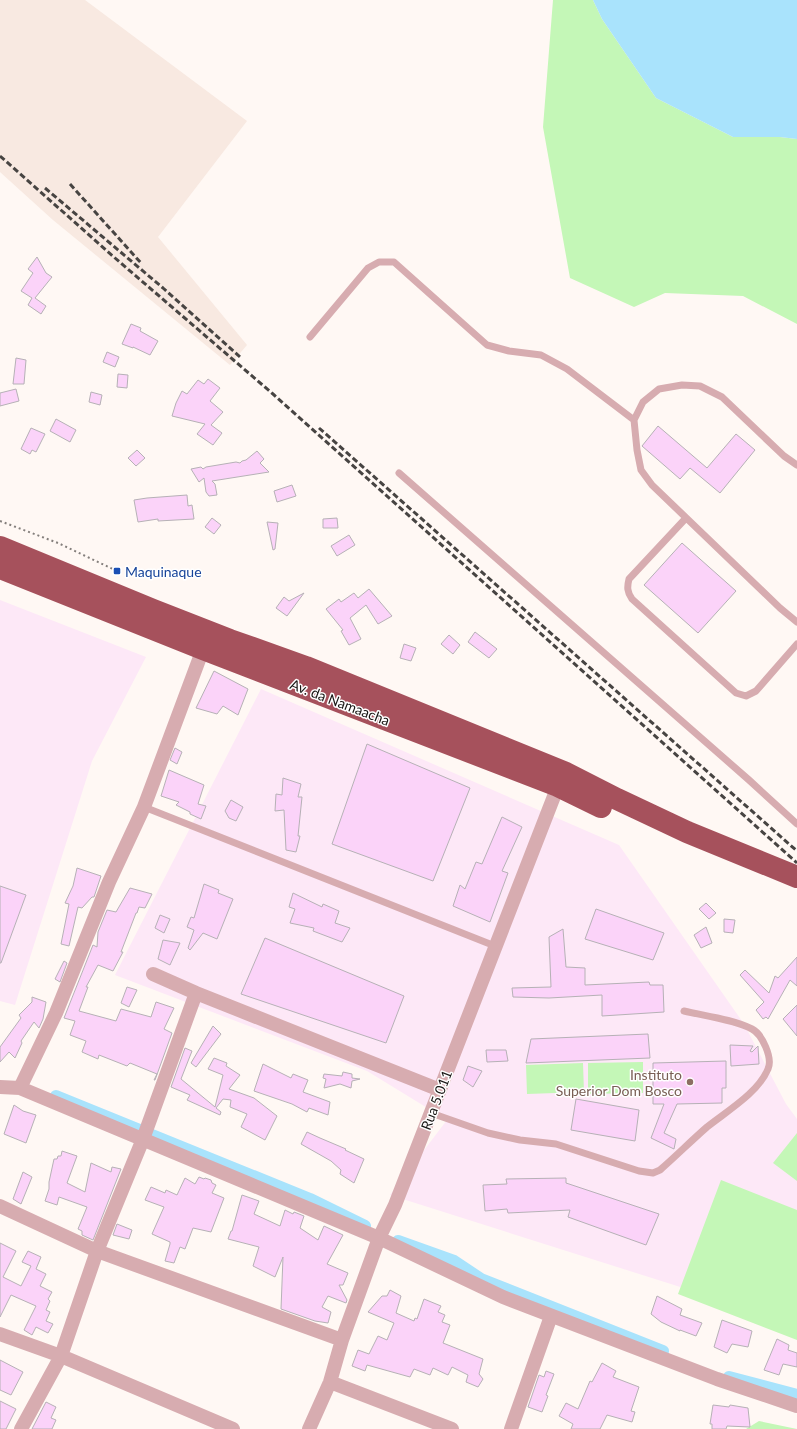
<svg xmlns="http://www.w3.org/2000/svg" width="797" height="1429" viewBox="0 0 797 1429" font-family="Lato,sans-serif">
<style>
.built{fill:#f8e9e1}
.industrial{fill:#fde8f7}
.green{fill:#c4f7b7}
.water{fill:#a9e3fc}
.lines{fill:none;stroke-linecap:round;stroke-linejoin:round}
.canal{stroke:#a9e3fc;stroke-width:12}
.building{fill:#fbd3f9;stroke:#b6b1b6}
.path{stroke:#847f7c;stroke-width:2;stroke-dasharray:2 3;stroke-linecap:butt}
.lane{stroke:#d7acb0;stroke-width:7}
.street{stroke:#d7acb0;stroke-width:14}
.highway{stroke:#a6515c;stroke-width:22}
.rail{stroke:#474442;stroke-width:3;stroke-dasharray:6 3;stroke-linecap:butt}
.transit-dot{fill:#1a4fb4;stroke:#fff;stroke-width:1.5}
.education-dot{fill:#8d6e63;stroke:#fff;stroke-width:1.5}
.labels{text-anchor:middle;dominant-baseline:central;stroke-width:3;stroke-linejoin:round;paint-order:stroke}
.transit-label{font-size:14px;fill:#164399;stroke:#fff;text-anchor:start}
.street-label{font-size:14px;fill:#181614;stroke:#fff}
.education-label{font-size:14px;fill:#785e54;stroke:#fff;text-anchor:end}
</style>
<rect width="100%" height="100%" fill="#fff8f4"/>
<path class="built" d="M0,0H85L247,121L158,237L247,345L230,365L53,220L0,172Z"/>
<path class="industrial" d="M0,600L146,657L92,761L15,1005L0,1001Z
M261,689L619,845L744,1024L786,1104L797,1119V1324L390,1195L447,1120L367,1071L115,975Z"/>
<path class="green" d="M553,0H593L602,19L656,98L733,137H780L797,139V324L743,296L665,293L634,307L570,278L543,127Z
M643,1062V1093L588,1094V1063Z
M583,1063L584,1092L527,1094L526,1065Z
M797,1133V1181L773,1163Z
M721,1180L797,1210V1340L678,1294Z
M759,1421L797,1429H746Z"/>
<path class="water" d="M593,0H797V139L780,137H733L656,98L602,19Z"/>
<g class="lines">
<path class="canal" d="M56,1096L310,1199L365,1226
M398,1241L454,1261L481,1279L663,1351
M729,1377L797,1395"/>
</g>
<path class="building" d="M37,257L46,273L52,277L35,298L46,306L41,314L28,305L32,298L21,291L33,273L28,269Z
M131,324L141,328L140,331L158,341L150,355L133,347V348L122,344Z
M107,352L119,357L115,367L103,362Z
M16,358L26,360L24,384H13Z
M118,374L128,375L127,388L117,387Z
M208,379L220,388L210,401L223,412L211,425L222,433L213,445L197,434L205,424L172,416L176,403L182,391L187,394L198,380L204,384Z
M16,389L19,401L0,406V393Z
M91,392L102,395L100,405L89,402Z
M56,419L76,430L70,442L50,431Z
M658,426L707,468L736,434L755,450L720,493L690,468L680,479L642,446Z
M31,428L45,434L36,452L32,450L30,454L21,449Z
M137,450L145,458L136,466L128,458Z
M257,451L264,459L260,463L269,472L212,481L215,484L217,495L209,496L206,492L204,478L199,482L191,469L201,467L203,469L206,467L236,462L240,463L242,461L246,460Z
M292,485L296,496L277,502L274,491Z
M187,495L188,506L192,505L194,519L158,521V519L138,522L134,500L147,498Z
M212,518L221,525L214,534L205,527Z
M337,518L338,528H323V519Z
M267,522L278,523L275,549L273,550Z
M349,535L355,545L337,556L331,546Z
M682,543L736,591L698,633L644,585Z
M369,589L392,616L378,624L366,605L350,618L361,639L349,645L341,631L343,630L326,609L339,599L341,602L354,593L358,598Z
M304,593L287,616L276,608L284,597L289,601Z
M475,632L497,649L489,658L468,642Z
M449,635L460,645L453,654L441,644Z
M404,644L416,648L411,661L400,658Z
M214,671L248,689L238,715L223,706L217,714L196,708Z
M367,744L470,788L433,881L332,844Z
M175,748L182,752L177,764L170,760Z
M169,770L204,785L198,804L206,806L201,819L190,814V812L176,805L179,802L161,796Z
M283,778L301,784L298,797H302L298,836H300L296,852L286,850L284,810L275,811L276,794L282,795Z
M231,800L243,807L236,821L229,818L225,811Z
M502,817L522,827L502,871L508,873L490,922L453,906L460,885L465,889L476,862L482,864Z
M77,868L101,876L94,897H92L82,908L78,907L69,946L61,944L69,904L65,903L73,886Z
M204,884L219,890L218,893L233,899L217,939L203,933L190,950L188,948L194,930L187,927L191,917L194,918Z
M0,886L26,895L1,963H0Z
M130,888L152,894L145,908L139,907L137,913H136L121,952H123L113,971L98,965L86,987H88L79,1011L116,1021L121,1009L151,1017L156,1002L174,1008L164,1029L172,1033L155,1080H154L157,1074L130,1063L127,1066L99,1055L98,1059L82,1052L86,1041L70,1035L75,1021L64,1018L93,945L97,947L98,932L107,910L116,912Z
M293,893L322,907L323,904L339,911L335,923L350,928L342,942L313,931L314,928L290,923L295,909L289,907Z
M706,903L716,913L709,919L699,909Z
M596,909L664,933L653,960L585,939Z
M160,915L170,919L164,933L155,928Z
M724,919L735,920L733,933L724,932Z
M706,927L712,943L701,948L694,935Z
M563,929L566,967L585,968V985L649,982L650,985H663L664,1012L602,1016V995L549,998L513,997L512,988L551,987L549,937Z
M265,938L404,996L386,1043L241,994Z
M163,940L180,943L170,965L158,959Z
M797,957V986L790,980L768,1019L766,1017L763,1019L756,1010L764,1002L740,975L745,970L769,993L775,976L778,978Z
M64,961L67,963L60,982L55,979Z
M127,987L137,990L129,1007L121,1003Z
M32,997L46,1002L43,1019L39,1028L34,1022L21,1041L22,1043L15,1058L9,1052L0,1062V1047L21,1018L19,1015L32,1002Z
M797,1005V1036L783,1019Z
M213,1026L221,1034L196,1067L191,1063Z
M648,1034L650,1058L526,1063L531,1039Z
M730,1045L753,1046L750,1051L752,1052L758,1046L759,1064L731,1066Z
M185,1048L192,1051L181,1079L215,1107L223,1075L208,1069L214,1058L227,1063L226,1066L240,1075L229,1089L254,1098L277,1116L265,1140L241,1127L247,1114L230,1107L231,1100L223,1099L216,1108L221,1112L220,1115L187,1100L190,1095L171,1087Z
M486,1050H506L508,1061L487,1062Z
M726,1061V1088H722V1103L677,1104L664,1133L676,1139L674,1149L651,1138L664,1104H653V1063Z
M263,1064L291,1078L293,1074L308,1080L303,1092L330,1102L328,1115L309,1108L307,1112L292,1104L254,1091Z
M468,1066L482,1071L473,1087L463,1080Z
M343,1072L352,1074V1078L360,1079L352,1081L351,1088L340,1084L324,1088L326,1079L323,1078L324,1074L342,1076Z
M576,1099L639,1110L635,1141L571,1130Z
M14,1105L23,1111L36,1115L26,1143L4,1134Z
M307,1132L320,1138L346,1149L345,1150L364,1159L354,1183L340,1174L341,1170L331,1161L301,1144Z
M62,1151L77,1156L67,1183L85,1192L91,1163L111,1172L112,1167L121,1169L93,1240L82,1235V1231L78,1229L87,1207L59,1197L57,1205L45,1201L49,1189V1182L54,1159H57L58,1156H61Z
M23,1172L32,1177L21,1204L13,1199Z
M199,1177L204,1179L205,1178L211,1180L212,1183L216,1185L212,1193L224,1198L211,1232L193,1228L185,1249L180,1247L174,1263L165,1261L170,1244V1242L152,1234L164,1207L145,1200L151,1187L165,1193L166,1190L177,1195L185,1178L195,1184Z
M566,1178V1183L659,1214L646,1245L568,1217L570,1210L508,1213L507,1209L485,1211L483,1185L507,1184L506,1179Z
M242,1195L259,1201L254,1214L280,1226L285,1210L293,1214L294,1212L304,1216L300,1228L318,1240L324,1226L343,1235L327,1264L348,1273L343,1285H339L347,1300L346,1303L328,1296L322,1307L331,1312L328,1323L315,1321L281,1309L283,1257L275,1277L253,1266L259,1247L228,1239L231,1231H232Z
M117,1224L132,1230L129,1239L113,1235Z
M0,1243L16,1251L3,1277L21,1286L31,1266L22,1262L28,1251L41,1257L36,1269L46,1274L40,1286L52,1292L48,1299L50,1301L46,1310L50,1312L46,1321L53,1324L48,1333L36,1327L32,1335L24,1330L36,1306L11,1295L0,1317Z
M390,1290L401,1296L396,1313L414,1321L415,1318L417,1319L424,1299L441,1306L438,1312L445,1315L442,1322L450,1325L443,1343L483,1359L479,1374L483,1379L478,1387L466,1382L468,1375L452,1367L448,1375L433,1368L430,1375L414,1369L410,1377L367,1365L365,1371L352,1366L358,1350L369,1354L378,1336L387,1340L394,1323L368,1312L382,1296H387Z
M657,1296L682,1309L680,1315L702,1323L696,1336L680,1330V1331L661,1322L651,1314Z
M722,1320L752,1331L748,1347L732,1344L727,1353L714,1347Z
M777,1339L789,1345L788,1350L797,1353V1367L783,1364L779,1375L764,1370Z
M0,1360L23,1372L11,1395L0,1390Z
M602,1363L616,1371L613,1377L639,1387L631,1411L635,1412L632,1422L607,1415L600,1429H571L573,1424L559,1416L566,1403L578,1409L590,1381L592,1382Z
M546,1371L554,1374L546,1395L548,1396L542,1412L528,1407L539,1375L544,1377Z
M0,1401L16,1409L6,1429H0Z
M46,1402L56,1407L51,1418L56,1420L52,1429H32Z
M713,1405L729,1407L730,1405L748,1408L750,1427L727,1426L726,1429H712V1424H710Z"/>
<g class="lines">
<path class="path" d="M0,521L58,543L117,571"/>
<path class="lane" d="M310,337L368,268L379,262H394L487,345L509,351L541,355L567,369L634,420L643,402L659,389L682,385L700,386L722,397L784,456L797,465
M634,420L637,450L641,470L652,485L780,608L797,622
M399,473L749,780L797,824
M686,518L629,579C627,587 627,592 632,599L736,693L746,696L756,691L797,644
M144,807L495,946
M431,1113L488,1133L520,1140L556,1144L639,1171L653,1173L660,1170C676,1156 691,1141 707,1127C727,1111 758,1093 768,1069C773,1058 762,1034 752,1029C732,1019 705,1016 684,1011"/>
<path class="street" d="M153,974L196,993L440,1090
M0,1087L20,1088L379,1238L503,1297L717,1379L797,1406
M20,1088L56,1013L109,882L144,807L203,649
M0,1206L97,1251L342,1340
M0,1334L61,1356L233,1429
M330,1382L452,1429
M21,1429L61,1356L97,1251L143,1139L196,993
M309,1429L330,1382L342,1340L379,1238L395,1205L558,786L562,780
M511,1429L551,1316"/>
<path class="highway" d="M0,547L153,610L230,640L306,667L566,773L617,799L687,832L797,877
M0,568L203,649L558,786L601,807"/>
<path class="rail" d="M0,156L115,258L273,394L797,863
M70,184L141,263
M45,188L163,288L240,357
M319,428L797,851"/>
</g>
<rect class="transit-dot" x="113" y="567" width="8" height="8" rx="2"/>
<circle class="education-dot" cx="690" cy="1082" r="4"/>
<g class="labels">
<g class="transit-label">
<text x="125" y="571">Maquinaque</text>
</g>
<g class="street-label">
<text transform="translate(340 702) rotate(21)">Av. da Namaacha</text>
<text transform="translate(436 1100) rotate(-69)">Rua 5.011</text>
</g>
<g class="education-label">
<text x="682" y="1074">Instituto<tspan x="682" dy="16">Superior Dom Bosco</tspan></text>
</g>
</g>
</svg>
